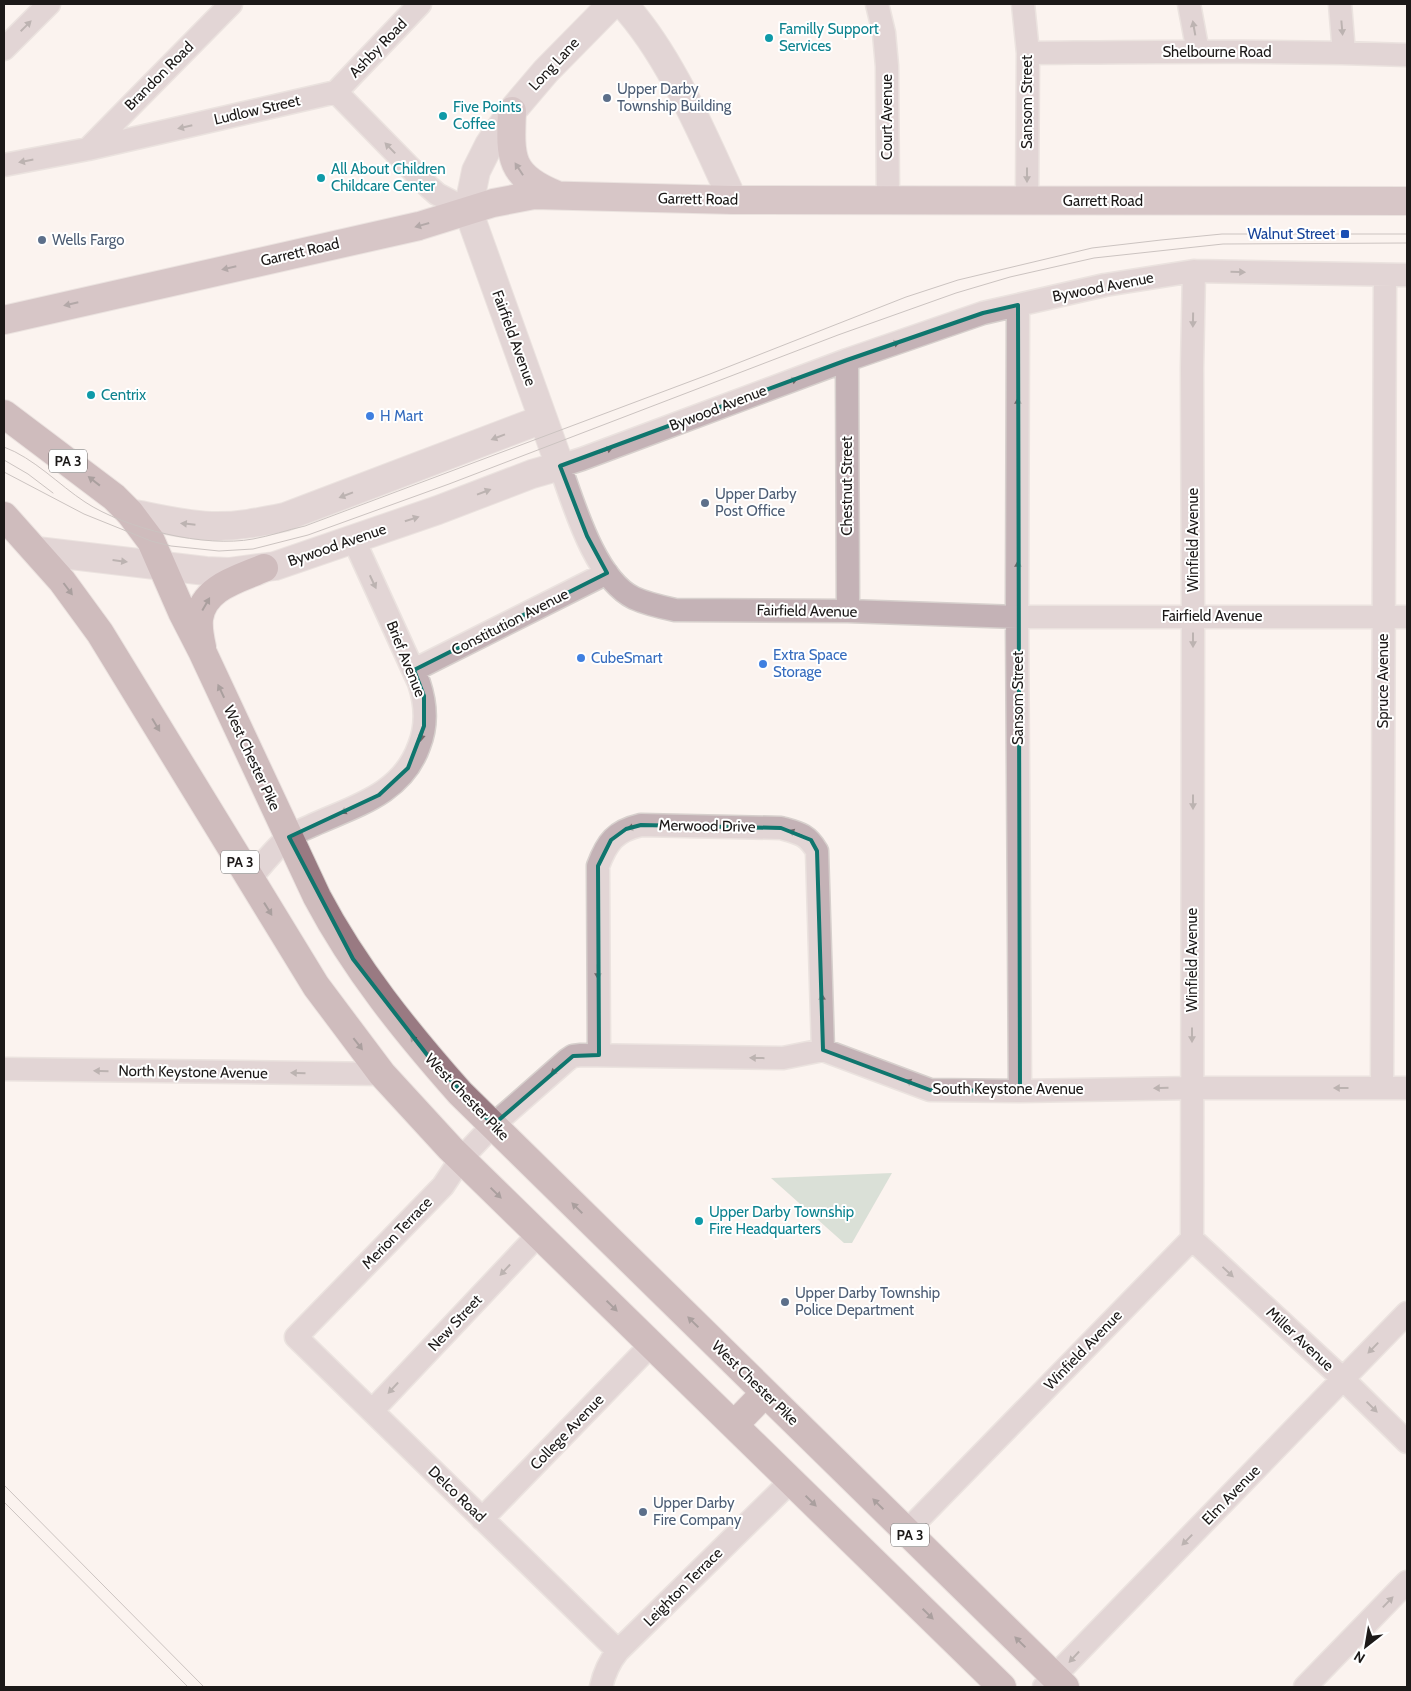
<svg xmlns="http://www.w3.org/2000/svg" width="1411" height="1691" viewBox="0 0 1411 1691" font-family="Cabin,sans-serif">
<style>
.green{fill:#b2caba}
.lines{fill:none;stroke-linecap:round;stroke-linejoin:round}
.minor-casing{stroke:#d7d0cd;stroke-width:25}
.tertiary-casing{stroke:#d7d0cd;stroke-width:30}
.secondary-casing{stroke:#d7d0cd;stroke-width:30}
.primary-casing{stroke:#d7d0cd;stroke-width:30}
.minor{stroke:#c4b2b6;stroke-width:22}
.tertiary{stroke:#c4b2b6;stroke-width:28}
.secondary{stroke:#ab9198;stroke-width:28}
.primary{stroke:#997a82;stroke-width:28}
.tram{stroke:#908a88;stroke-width:1}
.oneway{fill:#706667}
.oneway2{fill:#5c4f52}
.oneway3{fill:#483b3d}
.marked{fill:none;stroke:#0f766e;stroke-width:4;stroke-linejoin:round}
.culture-dot{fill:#0f9aa8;stroke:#fff;stroke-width:2}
.service-dot{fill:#5c6f8a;stroke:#fff;stroke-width:2}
.transit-dot{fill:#1a4fb4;stroke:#fff;stroke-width:2}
.shop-dot{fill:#3f7fe0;stroke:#fff;stroke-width:2}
.labels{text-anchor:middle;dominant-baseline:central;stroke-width:4;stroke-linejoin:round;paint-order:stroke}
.shield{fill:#fff;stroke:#605e5d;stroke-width:1}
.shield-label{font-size:14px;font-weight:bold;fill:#1c1918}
.culture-label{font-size:15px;fill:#0d838f;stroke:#fff;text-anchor:start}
.street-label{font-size:15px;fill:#1c1918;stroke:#fff}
.service-label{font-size:15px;fill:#4e5e75;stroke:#fff;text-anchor:start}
.transit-label{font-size:15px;fill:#164399;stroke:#fff;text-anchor:end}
.shop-label{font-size:15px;fill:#366cbe;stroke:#fff;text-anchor:start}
</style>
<rect width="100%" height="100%" fill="#fbf3ef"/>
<path class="green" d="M892,1173L852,1243H844L771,1178Z"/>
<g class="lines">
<defs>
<path id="minor" d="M877,4L884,33L887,66L888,200
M1023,4L1028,53L1027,201
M1189,4L1198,52
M1340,4L1344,53
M4,49L49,4
M1028,53C1154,52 1281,50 1407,55
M336,92L420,4
M88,149L231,4
M4,165L88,149L336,92L429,187L437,194L468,210
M1407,275L1194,271L1105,285L983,313L847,360L582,459L560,466C574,505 595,579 634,598C647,604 661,607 675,610L848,611L1017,617H1407
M1018,305L1017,617L1020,1091
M847,360L848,611
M414,670L607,573
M250,879C260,867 277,846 289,837C295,832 305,829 313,825C355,806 402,794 419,746C427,726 426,704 419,683L353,538
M599,1055L598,866C607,842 615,831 641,825L781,828C799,833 807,834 817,851L823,1050
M4,1069L382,1074
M1382,1088L1385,275
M1192,1239L1344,1380L1407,1442
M372,1411L538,1235
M482,1519L651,1345
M906,1532L1192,1239L1193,616L1192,368L1194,271
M618,1651L296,1337L443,1186L461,1159L493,1125L567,1060L573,1056L581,1055L783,1058L823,1050L930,1090L1020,1091L1192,1088H1407
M601,1687C604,1674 609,1662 618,1651L791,1481
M1044,1687L1407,1313
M1305,1687L1407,1582"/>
<path id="tertiary" d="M623,4C671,56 703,136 733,200
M130,513C156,518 184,525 211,526C236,527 261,522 285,517L543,419
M37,551L206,571L229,572L275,566L438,510L532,474L560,466L468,210L476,171L489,145L512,111L546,71L612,4"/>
<path id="secondary" d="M512,111C510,158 509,176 557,195
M4,320L419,226L493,203L534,195L733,200L1407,201"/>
<path id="primary" d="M4,414L114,497L130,513L151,541L182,612L202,651L317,897C355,969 406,1032 460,1093L1065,1687
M4,516L62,581L100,633L316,986L382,1074L450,1148L1002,1687
M202,647C200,638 198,629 199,619C203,587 239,579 264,568
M734,1425L765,1393"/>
</defs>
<use href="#minor" class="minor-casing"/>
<use href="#tertiary" class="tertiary-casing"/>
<use href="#secondary" class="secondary-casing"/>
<use href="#primary" class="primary-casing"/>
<use href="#minor" class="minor"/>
<use href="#tertiary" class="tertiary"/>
<use href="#secondary" class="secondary"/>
<use href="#primary" class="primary"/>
<path class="tram" d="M4,447C34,458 59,485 85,502C126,529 205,548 253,539C270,536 287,530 305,526L710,374L906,297L958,280L1092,248L1161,240L1222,234H1407
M4,460L28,474L53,493
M4,472L84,514L151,541L171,546L219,551L253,549L308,535L449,484L838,335L956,293L1010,277L1094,258L1223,244L1407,243
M4,1485L204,1687
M4,1502L188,1687"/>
</g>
<defs><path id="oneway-solid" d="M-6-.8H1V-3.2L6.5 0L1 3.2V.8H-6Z" transform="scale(1.25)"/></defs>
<g class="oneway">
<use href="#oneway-solid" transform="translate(26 26) rotate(-45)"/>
<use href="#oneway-solid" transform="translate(1194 28) rotate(-100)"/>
<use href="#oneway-solid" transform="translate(1342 28) rotate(85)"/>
<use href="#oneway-solid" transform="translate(185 127) rotate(167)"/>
<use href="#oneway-solid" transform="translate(390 148) rotate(-134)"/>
<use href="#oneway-solid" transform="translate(26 161) rotate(169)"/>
<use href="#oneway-solid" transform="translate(1027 175) rotate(90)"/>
<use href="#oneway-solid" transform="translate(1238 272) rotate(1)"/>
<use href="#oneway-solid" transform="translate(1193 320) rotate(91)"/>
<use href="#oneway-solid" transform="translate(893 344) rotate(-19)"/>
<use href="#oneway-solid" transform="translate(791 381) rotate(-21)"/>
<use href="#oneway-solid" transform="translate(1018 405) rotate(-90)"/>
<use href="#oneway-solid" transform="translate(498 437) rotate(159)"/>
<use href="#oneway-solid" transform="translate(606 450) rotate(-21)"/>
<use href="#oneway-solid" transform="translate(484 492) rotate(-21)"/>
<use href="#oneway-solid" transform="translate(346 495) rotate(159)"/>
<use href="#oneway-solid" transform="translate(412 519) rotate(-18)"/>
<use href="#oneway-solid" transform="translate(188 524) rotate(-174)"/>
<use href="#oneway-solid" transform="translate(120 561) rotate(7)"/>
<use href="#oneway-solid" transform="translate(1018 568) rotate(-90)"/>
<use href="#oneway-solid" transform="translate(373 582) rotate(65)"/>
<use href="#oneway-solid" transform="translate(1193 640) rotate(90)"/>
<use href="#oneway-solid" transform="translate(422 734) rotate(102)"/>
<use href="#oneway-solid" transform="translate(1193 802) rotate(90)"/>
<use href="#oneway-solid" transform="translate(347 810) rotate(155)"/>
<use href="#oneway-solid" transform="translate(634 827) rotate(167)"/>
<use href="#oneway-solid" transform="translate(795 833) rotate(-160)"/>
<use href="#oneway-solid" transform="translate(598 972) rotate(89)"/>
<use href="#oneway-solid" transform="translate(822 1001) rotate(-92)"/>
<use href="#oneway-solid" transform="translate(1192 1035) rotate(90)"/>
<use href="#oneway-solid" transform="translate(757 1058) rotate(-179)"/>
<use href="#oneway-solid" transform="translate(556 1070) rotate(139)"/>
<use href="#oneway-solid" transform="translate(101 1071) rotate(-179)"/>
<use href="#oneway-solid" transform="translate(298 1073) rotate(-179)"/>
<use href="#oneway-solid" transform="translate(912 1083) rotate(-159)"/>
<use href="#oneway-solid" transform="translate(1161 1088) rotate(179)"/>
<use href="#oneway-solid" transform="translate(1341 1088) rotate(-180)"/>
<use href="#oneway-solid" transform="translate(505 1270) rotate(133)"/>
<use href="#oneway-solid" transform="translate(1228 1272) rotate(43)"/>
<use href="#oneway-solid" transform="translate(1373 1348) rotate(134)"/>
<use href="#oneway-solid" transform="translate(393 1388) rotate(133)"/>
<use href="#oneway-solid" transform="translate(1372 1407) rotate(44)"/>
<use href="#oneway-solid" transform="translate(1187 1540) rotate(134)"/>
<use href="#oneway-solid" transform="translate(1388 1602) rotate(-46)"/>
<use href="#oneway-solid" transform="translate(1074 1657) rotate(133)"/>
</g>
<g class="oneway2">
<use href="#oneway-solid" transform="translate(519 169) rotate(-123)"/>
<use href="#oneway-solid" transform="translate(422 225) rotate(164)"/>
<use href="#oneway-solid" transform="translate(229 268) rotate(167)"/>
<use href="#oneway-solid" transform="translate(71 304) rotate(167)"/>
</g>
<g class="oneway3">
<use href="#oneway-solid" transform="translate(94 481) rotate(-142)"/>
<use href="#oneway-solid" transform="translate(68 589) rotate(53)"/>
<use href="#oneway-solid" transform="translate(206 604) rotate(-60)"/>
<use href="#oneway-solid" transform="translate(221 691) rotate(-115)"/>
<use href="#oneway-solid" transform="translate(156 725) rotate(59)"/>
<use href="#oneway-solid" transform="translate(268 909) rotate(58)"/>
<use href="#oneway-solid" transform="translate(415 1041) rotate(-129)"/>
<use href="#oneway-solid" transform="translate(358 1044) rotate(52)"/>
<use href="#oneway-solid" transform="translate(496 1193) rotate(44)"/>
<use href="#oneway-solid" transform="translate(577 1208) rotate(-135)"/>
<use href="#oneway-solid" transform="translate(612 1306) rotate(44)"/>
<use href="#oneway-solid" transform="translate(693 1322) rotate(-136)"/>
<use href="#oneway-solid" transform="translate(811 1501) rotate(44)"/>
<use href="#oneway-solid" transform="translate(878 1504) rotate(-136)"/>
<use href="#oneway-solid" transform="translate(928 1614) rotate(44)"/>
<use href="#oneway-solid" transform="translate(1020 1642) rotate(-136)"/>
</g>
<path d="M0 0H1411V1691H0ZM1018,305L1020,1091L930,1090L823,1050L817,851L811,840L781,828L641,825L626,829L611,840L598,866L599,1055L573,1056L493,1125L428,1056L353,959L289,837L379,795L408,768L424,726V696L414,670L607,573L587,536L560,466L847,360L983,313Z" fill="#fbf3ef" fill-opacity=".55" fill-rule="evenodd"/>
<path class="marked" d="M1018,305L1020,1091L930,1090L823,1050L817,851L811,840L781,828L641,825L626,829L611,840L598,866L599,1055L573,1056L493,1125L428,1056L353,959L289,837L379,795L408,768L424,726V696L414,670L607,573L587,536L560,466L847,360L983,313Z"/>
<g class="culture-dot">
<circle cx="769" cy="38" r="5"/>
<circle cx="443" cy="116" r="5"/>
<circle cx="321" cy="178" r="5"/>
<circle cx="91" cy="395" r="5"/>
<circle cx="699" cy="1221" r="5"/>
</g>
<g class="service-dot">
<circle cx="607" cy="98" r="5"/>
<circle cx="42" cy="240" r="5"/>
<circle cx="705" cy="503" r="5"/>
<circle cx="785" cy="1302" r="5"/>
<circle cx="643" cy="1512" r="5"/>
</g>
<rect class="transit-dot" x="1340" y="229" width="10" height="10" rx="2.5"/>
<g class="shop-dot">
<circle cx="370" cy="416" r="5"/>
<circle cx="581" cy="658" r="5"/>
<circle cx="763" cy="664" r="5"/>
</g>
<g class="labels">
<g class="shield">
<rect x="49" y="449.5" width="38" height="23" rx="4"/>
<rect x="221" y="850.5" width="38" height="23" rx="4"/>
<rect x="891" y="1523.5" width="38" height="23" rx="4"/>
</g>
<g class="shield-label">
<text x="68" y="461">PA 3</text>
<text x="240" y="862">PA 3</text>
<text x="910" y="1535">PA 3</text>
</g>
<g class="culture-label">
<text x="779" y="29">Familly Support<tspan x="779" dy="17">Services</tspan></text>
<text x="453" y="107">Five Points<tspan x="453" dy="17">Coffee</tspan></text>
<text x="331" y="169">All About Children<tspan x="331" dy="17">Childcare Center</tspan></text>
<text x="101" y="395">Centrix</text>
<text x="709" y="1212">Upper Darby Township<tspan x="709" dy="17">Fire Headquarters</tspan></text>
</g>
<g class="street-label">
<text transform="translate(378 48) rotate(-46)">Ashby Road</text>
<text x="1217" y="52">Shelbourne Road</text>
<text transform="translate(554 64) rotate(-47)">Long Lane</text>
<text transform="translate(159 76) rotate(-45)">Brandon Road</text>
<text transform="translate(1027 102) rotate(-90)">Sansom Street</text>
<text transform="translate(257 110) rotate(-13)">Ludlow Street</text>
<text transform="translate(887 117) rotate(-90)">Court Avenue</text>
<text transform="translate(698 199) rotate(1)">Garrett Road</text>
<text x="1103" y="201">Garrett Road</text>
<text transform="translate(300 252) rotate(-13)">Garrett Road</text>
<text transform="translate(1103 287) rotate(-11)">Bywood Avenue</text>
<text transform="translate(514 338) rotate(70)">Fairfield Avenue</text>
<text transform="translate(718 408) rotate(-21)">Bywood Avenue</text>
<text transform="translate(847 486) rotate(-90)">Chestnut Street</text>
<text transform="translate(1193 540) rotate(-90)">Winfield Avenue</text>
<text transform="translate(337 545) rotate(-19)">Bywood Avenue</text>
<text transform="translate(807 611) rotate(1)">Fairfield Avenue</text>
<text x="1212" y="616">Fairfield Avenue</text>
<text transform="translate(510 622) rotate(-27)">Constitution Avenue</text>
<text transform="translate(406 659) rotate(68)">Brief Avenue</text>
<text transform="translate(1383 681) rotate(-90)">Spruce Avenue</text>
<text transform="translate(1018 698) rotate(-90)">Sansom Street</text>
<text transform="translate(252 758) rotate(65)">West Chester Pike</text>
<text transform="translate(707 826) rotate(1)">Merwood Drive</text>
<text transform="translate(1192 960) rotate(-90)">Winfield Avenue</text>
<text transform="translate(193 1072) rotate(1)">North Keystone Avenue</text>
<text x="1008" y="1089">South Keystone Avenue</text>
<text transform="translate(467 1097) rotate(46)">West Chester Pike</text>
<text transform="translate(397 1233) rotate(-46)">Merion Terrace</text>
<text transform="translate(455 1323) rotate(-47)">New Street</text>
<text transform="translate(1300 1339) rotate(43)">Miller Avenue</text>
<text transform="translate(1083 1350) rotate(-46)">Winfield Avenue</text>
<text transform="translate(755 1383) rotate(44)">West Chester Pike</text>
<text transform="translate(567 1432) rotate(-46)">College Avenue</text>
<text transform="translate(457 1494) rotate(44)">Delco Road</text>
<text transform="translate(1231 1495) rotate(-46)">Elm Avenue</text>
<text transform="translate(683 1587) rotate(-45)">Leighton Terrace</text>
</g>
<g class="service-label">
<text x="617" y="89">Upper Darby<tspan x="617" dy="17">Township Building</tspan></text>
<text x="52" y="240">Wells Fargo</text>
<text x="715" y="494">Upper Darby<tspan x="715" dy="17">Post Office</tspan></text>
<text x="795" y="1293">Upper Darby Township<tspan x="795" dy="17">Police Department</tspan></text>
<text x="653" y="1503">Upper Darby<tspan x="653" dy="17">Fire Company</tspan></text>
</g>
<g class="transit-label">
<text x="1335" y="234">Walnut Street</text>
</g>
<g class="shop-label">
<text x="380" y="416">H Mart</text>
<text x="773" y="655">Extra Space<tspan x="773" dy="17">Storage</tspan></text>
<text x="591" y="658">CubeSmart</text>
</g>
</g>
<rect width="1411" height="1691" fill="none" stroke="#1c1918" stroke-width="10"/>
<g transform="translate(1366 1646) rotate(211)" stroke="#ffffff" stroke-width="4" paint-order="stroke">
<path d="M0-4L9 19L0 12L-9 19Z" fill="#1c1918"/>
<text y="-8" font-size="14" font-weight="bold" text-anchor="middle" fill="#1c1918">N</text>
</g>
</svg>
